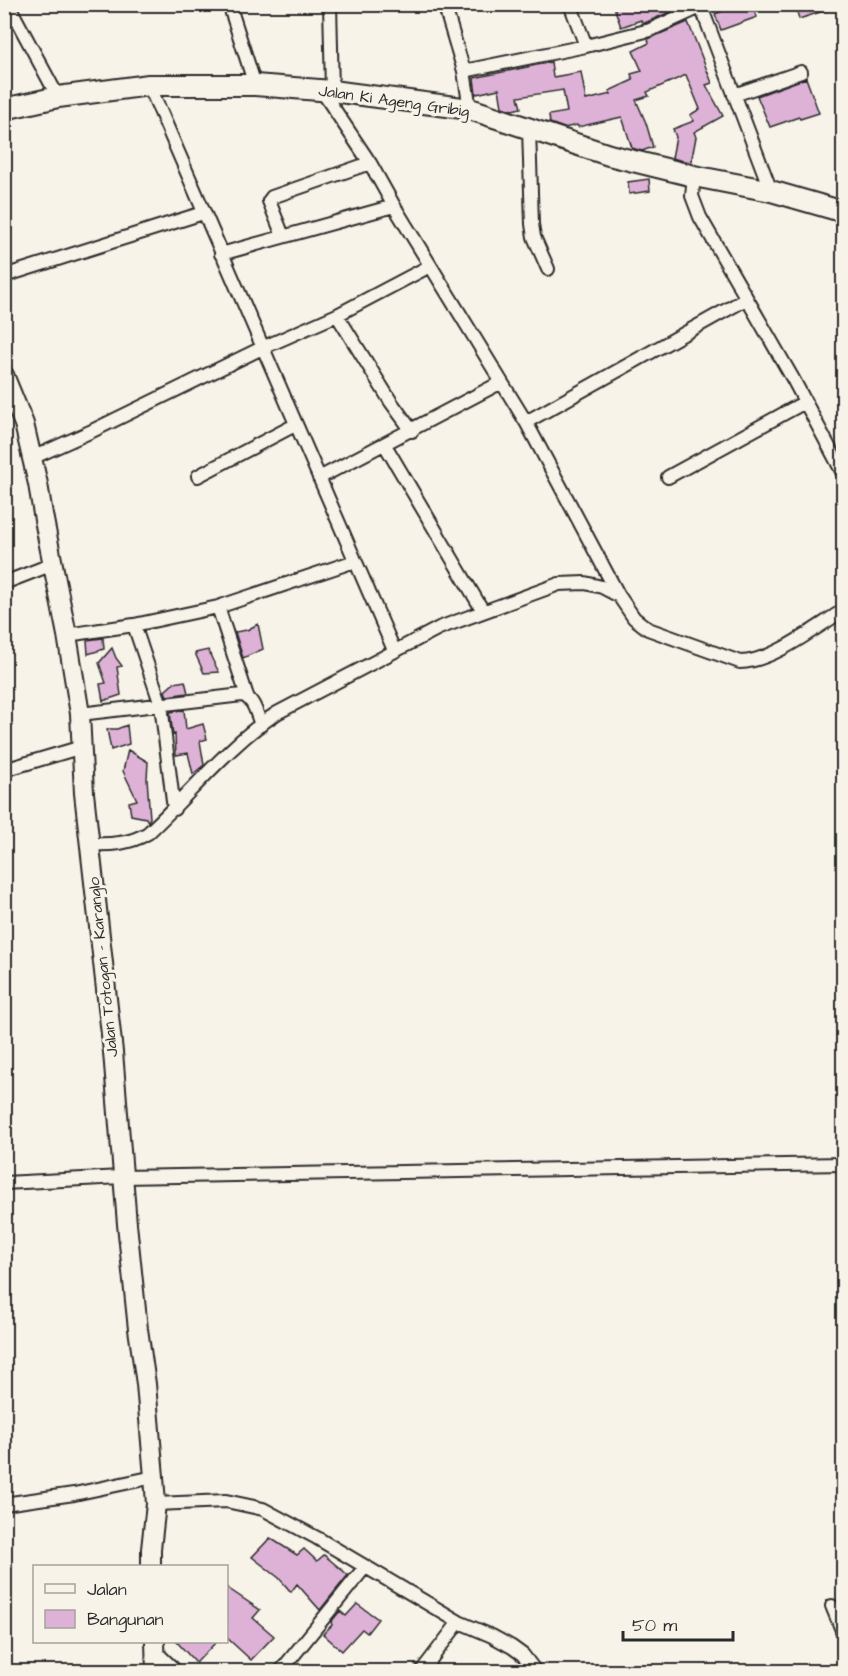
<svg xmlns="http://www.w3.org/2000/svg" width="848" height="1676" viewBox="0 0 848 1676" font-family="'Architects Daughter',sans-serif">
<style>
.building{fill:#deb2d7;stroke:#2b2b2b;stroke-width:1.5}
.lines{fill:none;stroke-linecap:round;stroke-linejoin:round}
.minor-casing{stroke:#2b2b2b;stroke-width:16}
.secondary-casing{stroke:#2b2b2b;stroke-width:22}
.primary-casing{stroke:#2b2b2b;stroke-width:24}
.minor{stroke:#f7f3e8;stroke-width:12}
.secondary{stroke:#f7f3e8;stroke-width:18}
.primary{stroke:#f7f3e8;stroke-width:20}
.labels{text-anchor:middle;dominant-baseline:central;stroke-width:6;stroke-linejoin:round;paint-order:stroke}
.street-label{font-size:16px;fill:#2b2b2b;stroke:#f7f3e8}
</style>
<rect width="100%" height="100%" fill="#f7f3e8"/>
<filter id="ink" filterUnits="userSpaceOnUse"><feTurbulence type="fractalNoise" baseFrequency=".0167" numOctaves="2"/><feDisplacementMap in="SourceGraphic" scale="12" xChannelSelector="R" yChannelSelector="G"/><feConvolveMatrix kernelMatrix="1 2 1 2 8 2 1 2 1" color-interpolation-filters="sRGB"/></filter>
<g filter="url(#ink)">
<path class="building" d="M613,4H678L679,8L647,22L642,24L641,20L621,27Z
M741,4H752L757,17L721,30L715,14Z
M795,4H835L836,7L799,19Z
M688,22L712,83L706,85L723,116L694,132L696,137L691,163L672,158L676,137L673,129L694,121L690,115L700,109L686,75L647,92L649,96L636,100L646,123L653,147L642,151L632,148L622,117L578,127L577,125L564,128L550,123L549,115L567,112L563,90L518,97L521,108L512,110L502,107L499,89L476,94L474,78L551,62L553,77L581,72L586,100L611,94L609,91L633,80L631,74L642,71L633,51L649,43L648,39Z
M806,78L819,113L800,119L799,117L770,127L757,96Z
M649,179L650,191L629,194L628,182Z
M258,624L263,649L243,658L235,632L247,630Z
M103,638L104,649L88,654L87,640Z
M112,648L116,658L122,666L117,667L121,695L103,701L100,684L106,683L99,663Z
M208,650L213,661L219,672L204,673L195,653Z
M185,681L188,693L167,696L165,691L174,683Z
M184,710L186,729L203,724L207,739L200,741L204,765L193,774L188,753L176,755L175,734L173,735L170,712Z
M127,725L129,744L111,750L107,729H117Z
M128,750L148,762L147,779L150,818L148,822L146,818L131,815L129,802L137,800L123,771Z
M270,1538L297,1555L304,1549L317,1561L324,1555L348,1575L320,1610L297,1584L291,1592L279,1578L252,1557Z
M226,1587L260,1610L253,1618L274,1636L251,1660L226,1637Z
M357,1604L378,1619L367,1633L362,1629L342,1651L323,1634L332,1625L331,1622L340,1611L346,1616Z
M176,1641H217L196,1663Z"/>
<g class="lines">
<defs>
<path id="minor" d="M8,4L58,97
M229,4L255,85
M330,4L332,91
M444,4L464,71L470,109
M570,4L586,46
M700,4L771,191
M464,71L586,46L650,30L707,4
M149,85L394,650
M322,91L370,163L394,206L526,422L619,596
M734,95L801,72
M529,129L532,224L534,237L548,269
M694,176L692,196L700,217L793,379L844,475
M283,236L269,201L272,197L370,163
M221,254L394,206
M4,276L203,213
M337,315L391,402L412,431
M526,422L746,299
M385,445L483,611
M32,458L92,431L262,348L337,315L430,266
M198,476L295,425
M668,477L805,402
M319,478L500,383
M4,583L53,564
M218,607L247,696
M134,625L161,705L174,809
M67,635L134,625L218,607L355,561
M80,714L242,695C254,698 257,715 261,725
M4,770L82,747
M89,844C110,845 130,844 148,833C190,794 229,744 277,713L439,628L559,584L585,583L602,587L619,596L634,618L648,629L740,662C772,662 816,627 844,610
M4,1183L122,1177L844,1164
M4,1504L74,1494L154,1477
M156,1504L226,1501L263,1509L317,1538L459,1622L492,1636L512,1647L523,1655L536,1672
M832,1606L844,1635
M156,1652L177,1672
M280,1672L365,1567
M421,1672L459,1622"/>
<path id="secondary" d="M4,375L24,424L38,484L44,520L67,635L80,714L84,793L113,1052L127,1224L138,1329L146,1384L154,1477L156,1504L151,1549V1566
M155,1642L156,1672"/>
<path id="primary" d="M4,109L58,97L149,85H255L332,91L470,109L609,155L694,176L771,191L844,212"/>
</defs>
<use href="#minor" class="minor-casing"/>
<use href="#secondary" class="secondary-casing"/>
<use href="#primary" class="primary-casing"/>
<use href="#minor" class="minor"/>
<use href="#secondary" class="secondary"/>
<use href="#primary" class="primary"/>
</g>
</g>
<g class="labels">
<g class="street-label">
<text transform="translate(394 101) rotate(8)">Jalan Ki Ageng Gribig</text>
<text transform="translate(103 967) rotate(-96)">Jalan Totogan - Karanglo</text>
</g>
</g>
<rect width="848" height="1676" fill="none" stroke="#f7f3e8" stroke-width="24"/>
<rect x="12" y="12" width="824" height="1652" fill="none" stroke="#2b2b2b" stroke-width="2" filter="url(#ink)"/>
<rect x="33" y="1565" width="195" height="78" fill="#f7f3e8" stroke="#a5a39c" stroke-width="1.5"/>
<rect x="45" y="1584" width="30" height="9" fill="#f7f3e8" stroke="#a5a39c" stroke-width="1.5"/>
<text x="87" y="1595" font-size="18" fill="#2b2b2b">Jalan</text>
<rect x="45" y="1610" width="30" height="18" fill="#deb2d7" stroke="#a5a39c" stroke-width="1.5"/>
<text x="87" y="1625" font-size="18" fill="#2b2b2b">Bangunan</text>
<path d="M623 1631v9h110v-9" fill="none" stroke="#2b2b2b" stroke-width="3"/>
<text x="632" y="1631" font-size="18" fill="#2b2b2b" stroke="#f7f3e8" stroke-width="4.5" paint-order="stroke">50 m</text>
</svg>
